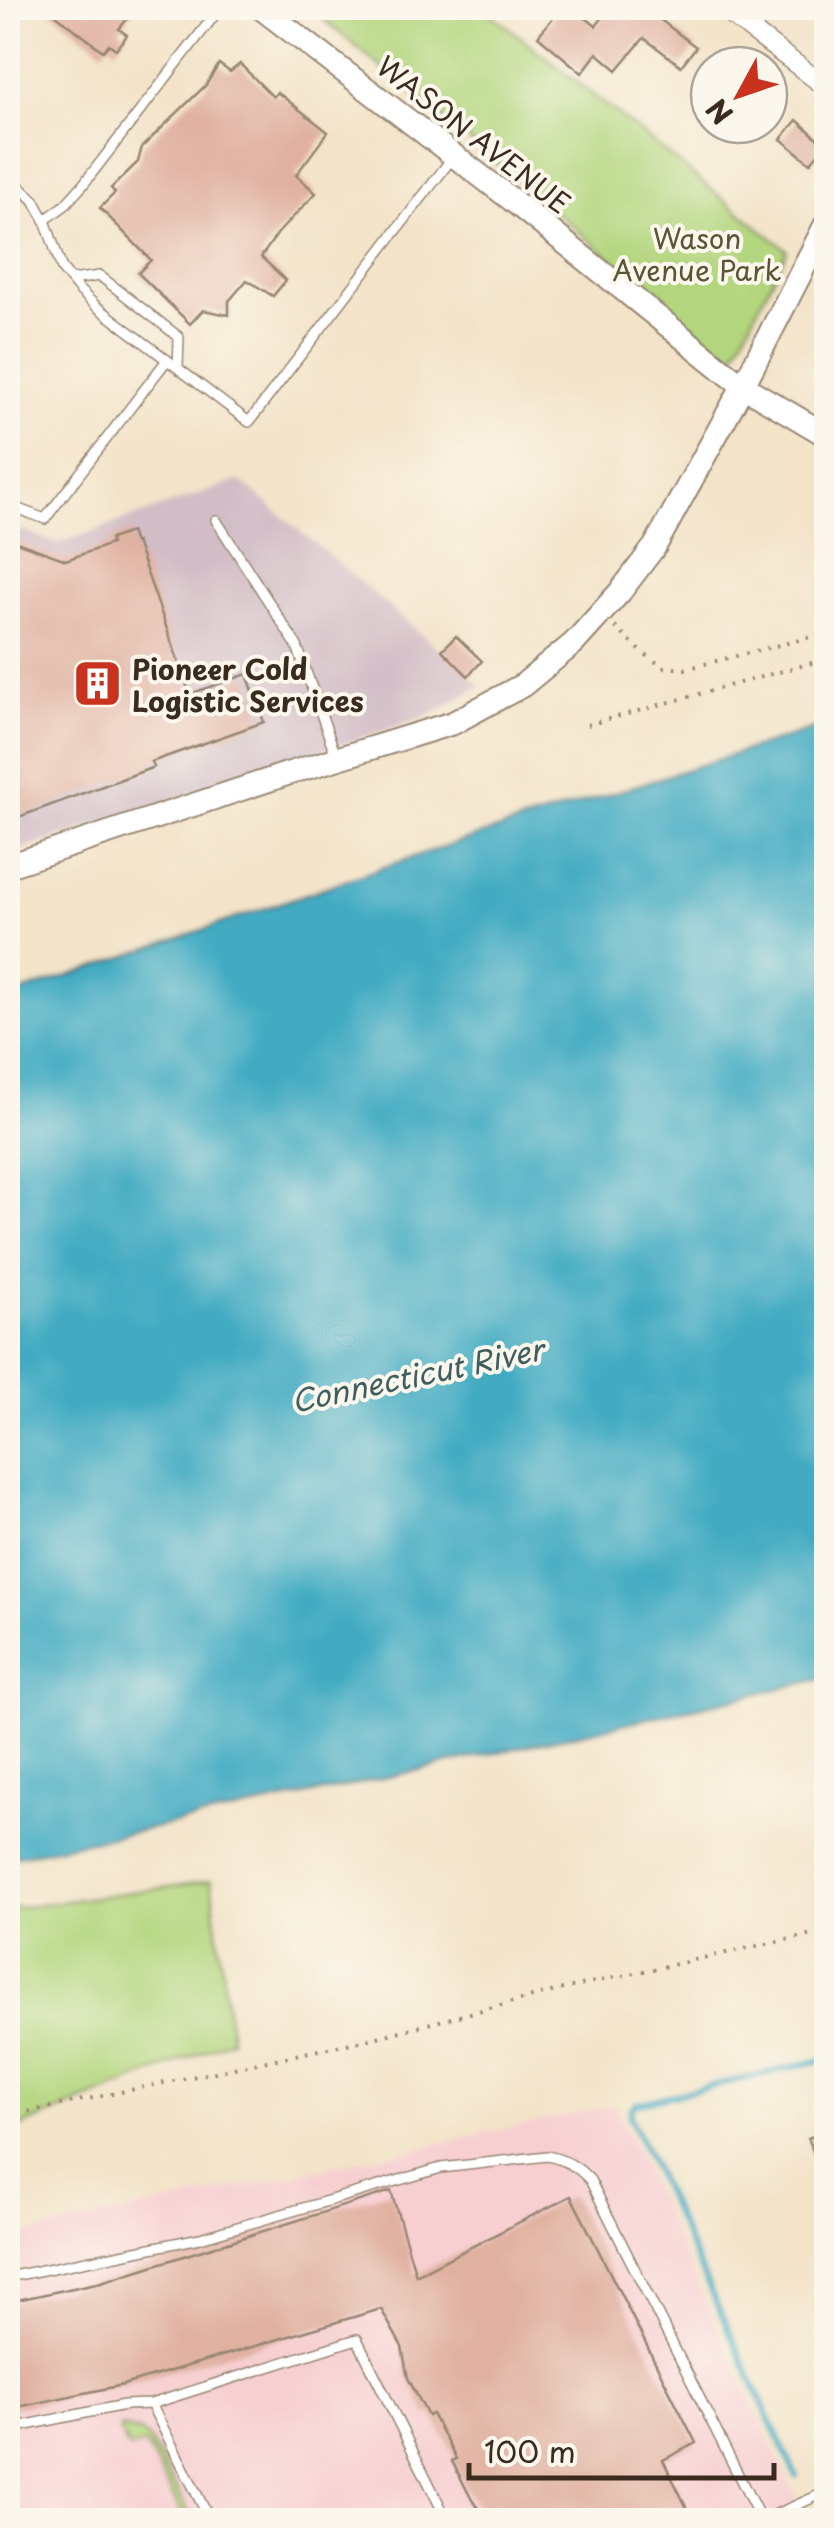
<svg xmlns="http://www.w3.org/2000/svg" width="834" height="2528" viewBox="0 0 834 2528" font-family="'Playpen Sans',sans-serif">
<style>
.built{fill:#f7cfd1}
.industrial{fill:#d2bdc6}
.green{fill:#b2d57d;stroke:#76804e;stroke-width:2.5}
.water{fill:#42abc2;stroke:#3e6a70;stroke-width:2.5}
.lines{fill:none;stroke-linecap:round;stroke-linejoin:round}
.stream{stroke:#42abc2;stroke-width:6}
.building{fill:#e0b1a1}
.service-casing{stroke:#978673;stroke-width:12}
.minor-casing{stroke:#978673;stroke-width:21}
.tertiary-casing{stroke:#978673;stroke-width:26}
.path{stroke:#978673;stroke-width:4;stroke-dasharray:2.5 8;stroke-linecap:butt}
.service{stroke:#fff;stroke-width:9}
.minor{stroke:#fff;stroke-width:18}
.tertiary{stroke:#fff;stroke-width:22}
.labels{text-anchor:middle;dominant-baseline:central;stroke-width:8;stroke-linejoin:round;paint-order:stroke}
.street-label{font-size:28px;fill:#3b2a1e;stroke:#fbf7ec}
.park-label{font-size:28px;fill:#595536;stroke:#fbf7ec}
.poi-label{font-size:28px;font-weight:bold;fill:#3b2a1e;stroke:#fbf7ec;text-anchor:start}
.water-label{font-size:30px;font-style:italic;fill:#3e5e60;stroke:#fbf7ec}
</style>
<rect width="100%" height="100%" fill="#fbf7ec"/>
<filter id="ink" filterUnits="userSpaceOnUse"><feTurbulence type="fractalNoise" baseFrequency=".01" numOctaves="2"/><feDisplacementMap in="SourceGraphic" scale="20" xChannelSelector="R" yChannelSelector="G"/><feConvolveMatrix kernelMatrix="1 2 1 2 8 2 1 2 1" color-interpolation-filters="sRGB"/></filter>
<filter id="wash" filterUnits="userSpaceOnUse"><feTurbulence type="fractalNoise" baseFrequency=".0048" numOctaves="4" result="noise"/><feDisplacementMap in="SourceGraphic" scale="40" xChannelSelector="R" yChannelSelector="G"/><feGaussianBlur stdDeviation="2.25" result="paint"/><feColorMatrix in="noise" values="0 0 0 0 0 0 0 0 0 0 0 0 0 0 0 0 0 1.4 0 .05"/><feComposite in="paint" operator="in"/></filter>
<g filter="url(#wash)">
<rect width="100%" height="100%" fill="#f3e3c8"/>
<path class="built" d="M615,2105L806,2520H8V2238Z"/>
<path class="industrial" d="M240,480L481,685L433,714L8,854V525L57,544Z"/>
<path class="green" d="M310,8H484L787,250L732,359Z
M211,1881L231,2040L8,2132V1909Z
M121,2428L138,2431L150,2440L193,2520H185L146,2444L128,2449L120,2432Z"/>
<path class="water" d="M826,725V1678L260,1806L8,1858V997L425,853Z"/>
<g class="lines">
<path class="stream" d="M796,2476L630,2117L631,2109L636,2104L826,2059"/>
</g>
<g id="blocks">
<path class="building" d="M47,8H136L119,29L127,35L116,49L109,44L103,51Z
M561,8H573L596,26L610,8H645L696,47L681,66L644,38L617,70L597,53L582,73L538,36Z
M219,64L230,72L240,64L273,97L277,92L328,132L296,175L316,193L278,233L261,257L286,280L273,296L247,280L229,301V315L203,310L190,324L138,273L151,260L100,208L115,193L111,188L138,162L142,147L206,85Z
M797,120L825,145L810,163L781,139Z
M130,532L134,543L136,542L190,694L247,674L264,722L151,762L154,767L8,821V539L66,560L111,544L110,539Z
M456,636L482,661L468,676L442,650Z
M826,2131V2183H825L808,2138Z
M391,2191L416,2275L571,2196L696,2443L663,2460L693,2520H488L472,2500L452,2461L456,2459L432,2414L428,2416L408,2378L402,2347L381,2309L123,2385L8,2409V2302L101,2282Z"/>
</g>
</g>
<g filter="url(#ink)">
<use href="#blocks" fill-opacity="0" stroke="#978673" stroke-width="2.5"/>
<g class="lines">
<defs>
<path id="service" d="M8,176L34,200L45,220L62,269L79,290L96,306L249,422L453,157
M45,220L64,206L82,186L220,8
M71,280L100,276L179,337L178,368
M8,505L45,519L167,360
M216,520L297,646L336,756
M8,2277L200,2238L441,2168L547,2156C566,2160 577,2166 590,2180L761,2520
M151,2404L210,2520
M8,2429L124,2405L151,2404L357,2339L447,2520
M763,2520L826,2492"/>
<path id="minor" d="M722,8L826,87"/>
<path id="tertiary" d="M261,8L512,200L743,386L826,435
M8,866L290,773L453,723L523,685L574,643L620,592L655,546L743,386L826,224"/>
</defs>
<use href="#service" class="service-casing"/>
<use href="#minor" class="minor-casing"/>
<use href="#tertiary" class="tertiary-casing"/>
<path class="path" d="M615,627L642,652L663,667L685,669L826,633
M587,725L826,659
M8,2116L366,2040L567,1988L826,1931"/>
<use href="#service" class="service"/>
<use href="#minor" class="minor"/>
<use href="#tertiary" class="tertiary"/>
</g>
</g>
<defs>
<symbol id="building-square" viewBox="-11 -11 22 22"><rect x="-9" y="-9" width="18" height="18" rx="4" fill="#c8321e" stroke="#fbf7ec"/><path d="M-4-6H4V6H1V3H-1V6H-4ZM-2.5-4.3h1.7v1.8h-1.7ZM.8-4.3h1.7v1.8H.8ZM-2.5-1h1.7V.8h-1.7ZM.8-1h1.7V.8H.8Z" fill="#fff"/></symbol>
</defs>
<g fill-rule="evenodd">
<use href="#building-square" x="70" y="656" width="55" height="55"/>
</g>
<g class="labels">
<g class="street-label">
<text transform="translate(474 134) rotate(38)">WASON AVENUE</text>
</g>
<g class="park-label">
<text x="697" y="237">Wason<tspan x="697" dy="32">Avenue Park</tspan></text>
</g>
<g class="poi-label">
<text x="132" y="668">Pioneer Cold<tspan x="132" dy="32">Logistic Services</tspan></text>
</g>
<g class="water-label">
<text transform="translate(417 1374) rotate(-12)">Connecticut River</text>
</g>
</g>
<rect width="834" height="2528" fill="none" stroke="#fbf7ec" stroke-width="40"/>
<g transform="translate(739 95) rotate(230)"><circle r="48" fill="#fbf7ec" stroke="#aea59a" stroke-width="2.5"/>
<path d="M0-8L18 38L0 25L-18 38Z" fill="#c8321e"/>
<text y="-15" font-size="28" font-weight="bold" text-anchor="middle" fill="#3b2a1e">N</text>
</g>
<path d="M469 2463v15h305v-15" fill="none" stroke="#3b2a1e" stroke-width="5"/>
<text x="484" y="2463" font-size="30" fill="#3b2a1e" stroke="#fbf7ec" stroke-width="8" paint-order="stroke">100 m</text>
</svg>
